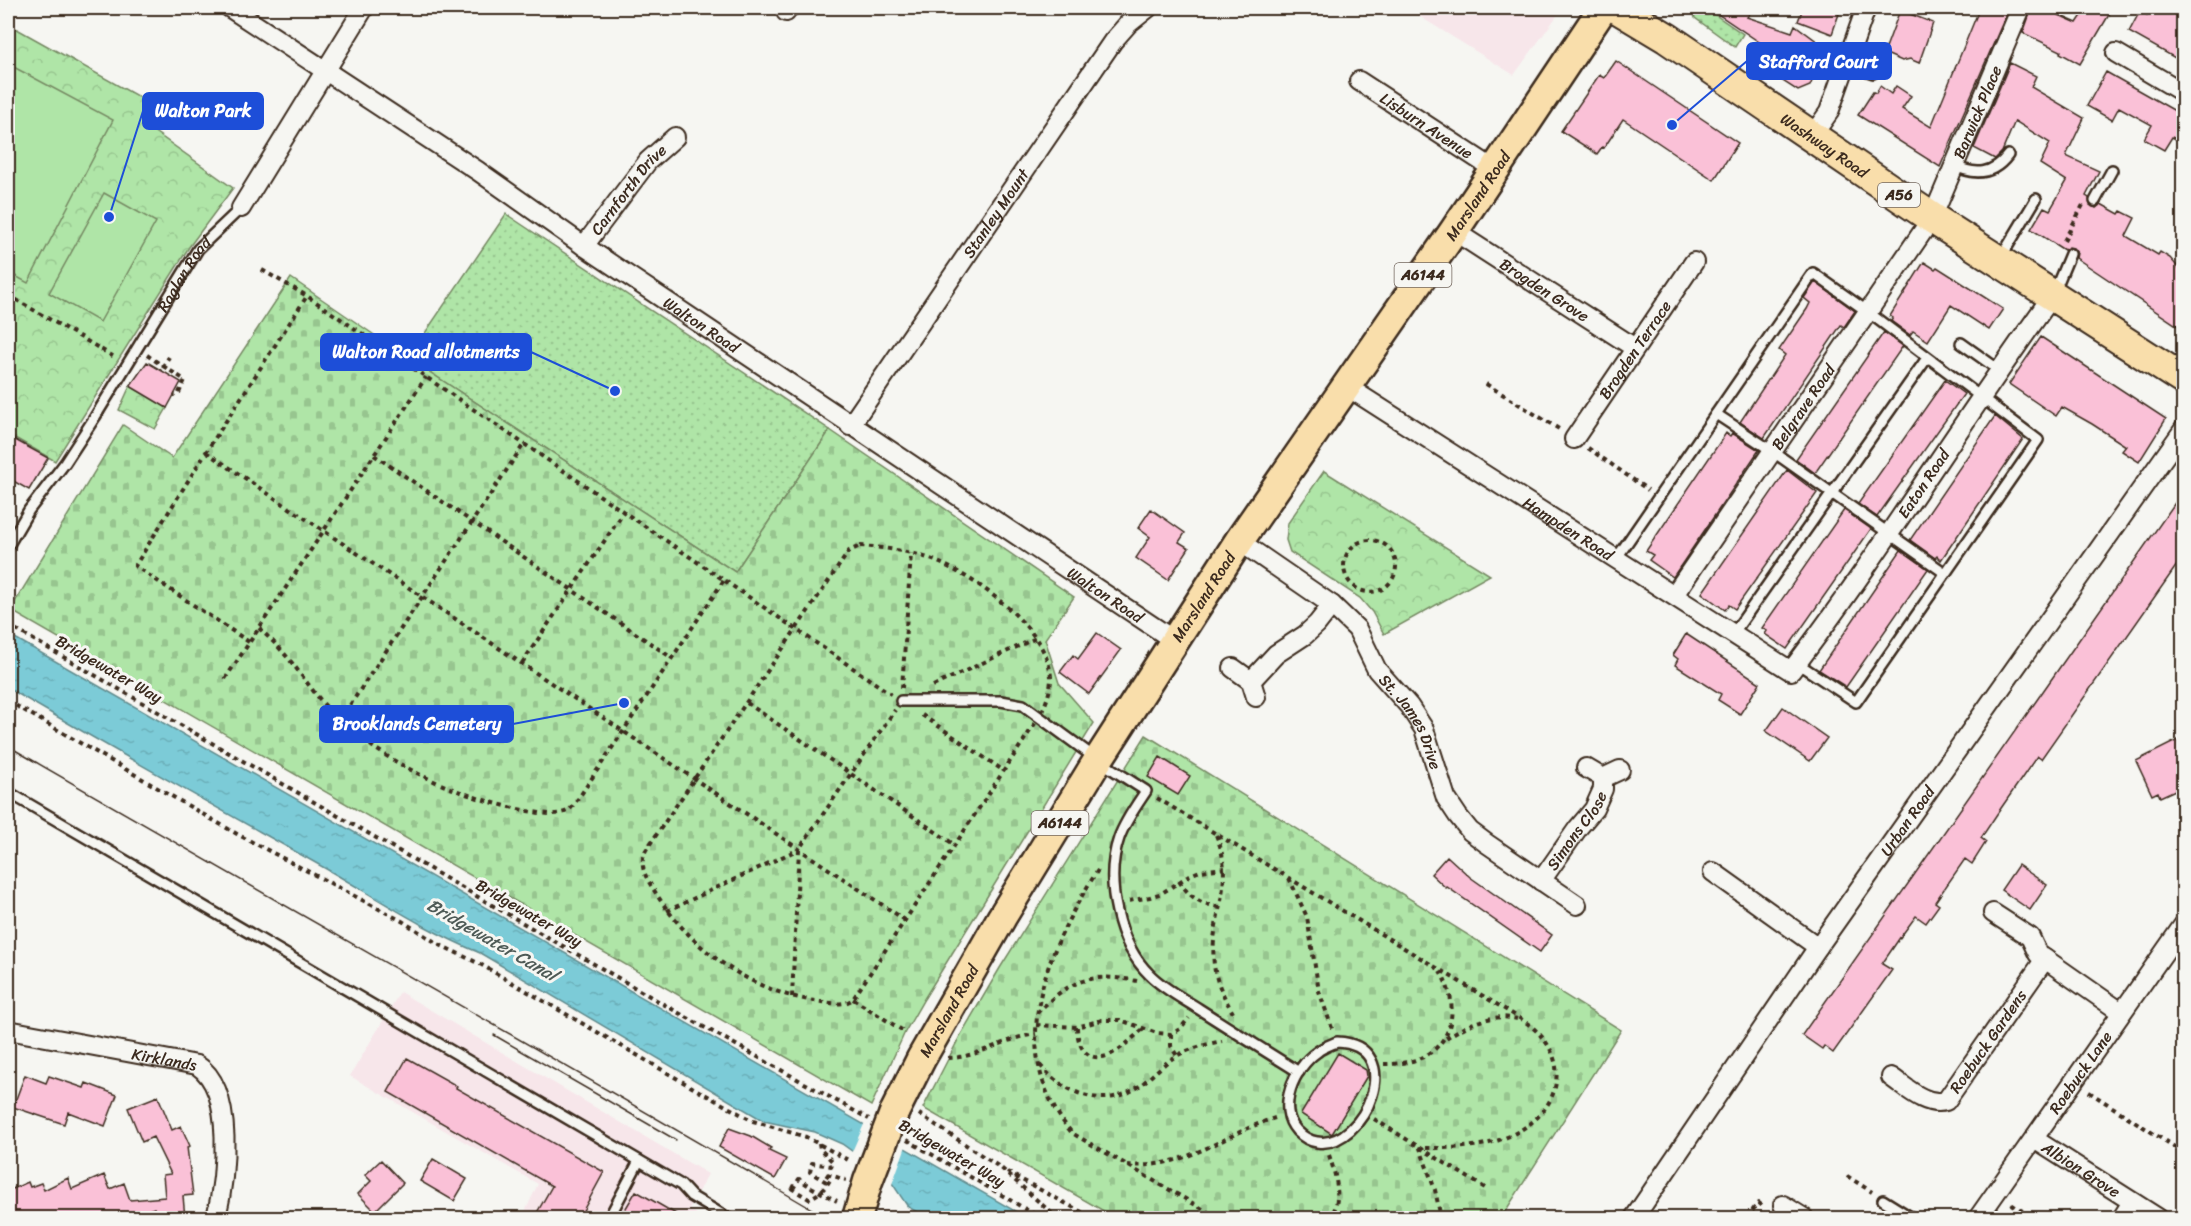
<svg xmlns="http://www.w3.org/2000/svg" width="2191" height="1226" viewBox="0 0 2191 1226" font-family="Sriracha,sans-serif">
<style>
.built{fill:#f7e6ea}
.grass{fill:url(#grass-dots);stroke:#758862;stroke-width:1.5}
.cemetery{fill:url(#cemetery-stones);stroke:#758862;stroke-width:1.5}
.park{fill:url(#park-crowns);stroke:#758862;stroke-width:1.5}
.pitch{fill:#afe5a7;stroke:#758862;stroke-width:1.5}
.water{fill:url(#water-ripples);stroke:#618b8d;stroke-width:1.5}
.pier{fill:#f6f6f2}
.building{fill:#fac1d7;stroke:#3b2a1e;stroke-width:1.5}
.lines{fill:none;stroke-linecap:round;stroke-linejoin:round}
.service-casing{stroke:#3b2a1e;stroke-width:14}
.minor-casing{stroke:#3b2a1e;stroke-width:22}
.primary-casing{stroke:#3b2a1e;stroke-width:33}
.trunk-casing{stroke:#3b2a1e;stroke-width:34}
.path{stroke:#3b2a1e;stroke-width:4;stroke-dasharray:4.5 4.5;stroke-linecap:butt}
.service{stroke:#f6f6f2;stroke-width:9}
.minor{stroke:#f6f6f2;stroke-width:18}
.primary{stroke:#f9deab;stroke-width:28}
.trunk{stroke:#f9deab;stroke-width:30}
.tram{stroke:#3b2a1e;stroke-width:1.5}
.primary-bridge-casing{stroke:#3b2a1e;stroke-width:33;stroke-linecap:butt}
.path-bridge{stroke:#3b2a1e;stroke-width:4;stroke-dasharray:4.5 4.5;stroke-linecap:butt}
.primary-bridge{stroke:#f9deab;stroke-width:28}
.labels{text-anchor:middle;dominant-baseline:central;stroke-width:6;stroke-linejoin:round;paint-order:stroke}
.shield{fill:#f6f6f2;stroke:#73675e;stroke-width:1.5}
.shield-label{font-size:15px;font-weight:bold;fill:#3b2a1e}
.street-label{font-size:16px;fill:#3b2a1e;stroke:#f6f6f2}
.water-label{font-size:18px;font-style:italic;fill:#4e5a56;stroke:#f6f6f2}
.leader{fill:none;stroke:#1d4ed8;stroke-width:2}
.callout-dot{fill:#1d4ed8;stroke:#f6f6f2;stroke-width:2}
.callout{fill:#1d4ed8;stroke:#1d4ed8;stroke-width:2}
.callout-label{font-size:18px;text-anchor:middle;font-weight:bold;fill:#fff}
</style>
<defs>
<pattern id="grass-dots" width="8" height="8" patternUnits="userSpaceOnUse" patternTransform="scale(1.5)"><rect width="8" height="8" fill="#afe5a7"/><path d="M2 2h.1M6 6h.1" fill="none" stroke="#97c58f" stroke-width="1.8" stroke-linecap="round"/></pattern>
<pattern id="cemetery-stones" width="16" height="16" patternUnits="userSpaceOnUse" patternTransform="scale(1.5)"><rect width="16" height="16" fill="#afe5a7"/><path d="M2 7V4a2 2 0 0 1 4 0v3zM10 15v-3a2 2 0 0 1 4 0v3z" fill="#97c58f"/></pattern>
<pattern id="park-crowns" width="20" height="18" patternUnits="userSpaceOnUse" patternTransform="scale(1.5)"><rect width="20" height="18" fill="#afe5a7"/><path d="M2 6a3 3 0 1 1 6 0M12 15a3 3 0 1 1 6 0" fill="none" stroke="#97c58f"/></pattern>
<pattern id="water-ripples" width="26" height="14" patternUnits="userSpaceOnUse" patternTransform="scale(1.5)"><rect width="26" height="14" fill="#7bcbd7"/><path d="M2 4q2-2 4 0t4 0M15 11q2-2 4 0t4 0" fill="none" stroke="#6baeb8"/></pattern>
</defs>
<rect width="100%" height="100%" fill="#f6f6f2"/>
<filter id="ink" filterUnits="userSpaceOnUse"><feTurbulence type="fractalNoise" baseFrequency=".0167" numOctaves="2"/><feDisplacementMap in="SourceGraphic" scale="12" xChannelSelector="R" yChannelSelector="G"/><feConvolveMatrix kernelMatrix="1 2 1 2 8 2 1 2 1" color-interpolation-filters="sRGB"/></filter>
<g filter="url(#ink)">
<path class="built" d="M1406,8H1560L1562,9L1514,75Z
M400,992L708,1174L689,1209L703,1218H522L538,1184L350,1076Z"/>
<path class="grass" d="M1692,8H1705L1743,34L1735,47L1695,18Z
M506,214L830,430L735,572L408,358Z"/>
<path class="cemetery" d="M291,278L408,358L735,572L830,430L1074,597L1045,639L1059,683L1094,723L924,999L905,1032L871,1106L10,610L123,425L172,458Z
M1146,735L1621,1030L1501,1218H1116L923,1108L960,1036L1000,968Z"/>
<path class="park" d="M8,24L155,106L145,125L233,188L189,247L55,461L8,434Z
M130,386L167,408L155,429L119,410Z
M1324,471L1490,575L1384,634L1372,612L1360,598L1290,552L1286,540L1288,523Z"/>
<path class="pitch" d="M8,64L113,120L28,283L8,272Z
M104,193L156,222L100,322L49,293Z"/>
<path class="water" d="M8,634L1027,1218H928L908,1207L888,1177L842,1144L815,1132L764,1121L480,953C424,930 374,896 321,866C216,807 111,749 8,688Z"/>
<path class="pier" d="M865,1122L906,1146L891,1187L886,1179L851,1154Z"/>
<path class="building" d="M1709,8H1754L1747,17L1792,32L1795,25L1826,48L1810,86L1798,91L1749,59L1759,42Z
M1803,8H1841L1832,34L1798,21Z
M1968,8H2009L1940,167L1858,115L1873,92L1876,93L1880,86L1891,94L1896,86L1911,96L1902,109L1931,127L1978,12Z
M2032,8H2043L2077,23L2087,8H2100L2110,13L2080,64L2060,53L2061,51L2023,33Z
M2152,8H2165L2184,18V63L2129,32L2140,11L2147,15Z
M1900,10L1933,23L1919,63L1910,59L1902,61L1884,53Z
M1616,61L1738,143L1714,180L1623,119L1604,148L1602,147L1597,154L1561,131L1599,75L1604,78Z
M2010,63L2036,76L2031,87L2084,118L2066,156L2099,171L2086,196L2089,198L2090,205L2096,208L2101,204L2119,214L2121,211L2135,218L2126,236L2158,255L2160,252L2170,258L2184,274V330L2076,258L2077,253L2073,248L2069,247L2064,250L2031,229L2044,207L2050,210L2067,181L2040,164L2050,143L2015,121L2002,152L1995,159L1974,148Z
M2106,72L2184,116V133L2179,141L2172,137L2164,150L2144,139L2152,125L2119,107L2112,120L2087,106Z
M1924,262L1935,269L1937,267L2003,309L1989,330L1951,305L1928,341L1913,331L1910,335L1891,321L1893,318L1890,316Z
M1815,282L1855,311L1844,327L1841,325L1764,438L1740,422L1785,355L1779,350L1807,309L1810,303L1804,298Z
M1884,332L1903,346L1815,473L1796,459Z
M2041,337L2166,419L2139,462L2122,451L2126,446L2092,424L2062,407L2056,416L2009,384Z
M147,362L181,382L167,408L130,386Z
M1945,380L1964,394L1877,517L1858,504Z
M1995,416L2023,439L1941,560L1937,556L1935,558L1910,540Z
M1726,433L1730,436L1732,433L1759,450L1673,577L1649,560L1653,555L1646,551Z
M8,436L48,458L29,490L8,478Z
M1787,470L1817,493L1735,609L1729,605L1725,610L1702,593Z
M2184,490V555L2041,759L2037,756L1997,814L1981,838L1986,842L1972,864L1965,859L1935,902L1939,905L1926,923L1916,916L1899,939L1882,964L1892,970L1833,1053L1824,1046L1822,1049L1802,1035Z
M1151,509L1185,533L1179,542L1189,548L1168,580L1136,558L1150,537L1138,528Z
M1844,510L1871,529L1787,649L1765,634L1767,631L1762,628Z
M1901,550L1928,569L1846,687L1819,670Z
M1097,633L1121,650L1089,694L1060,672L1073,655L1078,659Z
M1686,634L1760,683L1740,714L1718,700L1721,694L1675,665L1678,659L1673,655Z
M1783,707L1827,738L1810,761L1766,731Z
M2184,737V786L2160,797L2158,792L2152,795L2136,761Z
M1160,757L1190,776L1178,795L1148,777Z
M1447,856L1470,877L1552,935L1540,952L1447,887L1446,888L1431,874Z
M2018,865L2047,885L2030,910L2001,890Z
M1338,1053L1366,1070L1367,1076L1332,1134L1301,1114Z
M407,1058L457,1086L456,1088L604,1172L579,1218H534L552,1186L388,1092Z
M25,1075L46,1083L49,1076L84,1088L86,1083L117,1095L105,1126L68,1112L64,1124L13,1107Z
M158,1096L172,1130L181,1126L190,1146L187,1147L193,1195L183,1196L185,1218H155L154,1208L127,1218H8V1191L28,1182L30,1187L41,1183L44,1190L68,1178L72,1189L104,1175L110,1189L124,1183L130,1200L165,1197L163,1175L171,1174L153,1137L142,1142L128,1108Z
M729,1128L751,1136L771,1148L769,1151L786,1159L775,1179L719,1147Z
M433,1159L467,1179L454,1201L420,1181Z
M381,1160L403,1183L375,1211L358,1194L371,1181L365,1175Z
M636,1191L683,1218H620Z"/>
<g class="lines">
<defs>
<g id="service">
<path d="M1847,64L1873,73"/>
<path d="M1953,165C1975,176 1993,175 2008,155"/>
<path d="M2095,201L2112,170"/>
<path d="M2000,259L2036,199"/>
<path d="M2055,290L2070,254"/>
<path d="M1961,343L1999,370"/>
<path d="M1716,414L1772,451L1945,573"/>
<path id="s1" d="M8,546L29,510L65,463L95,417L198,249L241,208"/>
<path d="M1616,559L1813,273L1868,312L2038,440L1856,702L1797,663"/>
<path d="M1733,634L1927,358"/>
<path d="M901,701H1001L1023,705L1098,760L1146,791C1136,806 1125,821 1119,838C1104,881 1118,944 1150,975C1164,989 1182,998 1199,1009C1232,1030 1265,1051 1299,1072"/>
<path d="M8,792L681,1185L691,1196L728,1218"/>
<path d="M1337,1042C1409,1045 1364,1150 1317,1142C1309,1141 1303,1137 1297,1131C1276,1108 1294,1068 1317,1052C1323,1047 1330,1045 1337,1042Z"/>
<path d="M1883,1200L1912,1218"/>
<path d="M609,1218L639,1161"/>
</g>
<g id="minor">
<path id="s2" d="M230,8L478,171L584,246L1175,641"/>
<path d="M786,12L789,8"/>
<path d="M2116,53L2184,93"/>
<path id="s3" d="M1359,81L1495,170"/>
<path d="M1812,136L1829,112L1866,8"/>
<path d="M241,208L364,8"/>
<path id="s4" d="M1454,231L1635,348"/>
<path id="s5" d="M584,246L648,161L675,137"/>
<path id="s6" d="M1346,386L1791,671C1883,550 1963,419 2053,295"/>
<path id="s7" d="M850,426L1113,41L1128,24L1148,8"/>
<path id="s8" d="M1574,439L1694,262"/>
<path id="s9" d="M1239,541L1332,605L1357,629L1377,670L1409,706L1424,729L1446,798L1458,816L1470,831L1486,843L1577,905"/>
<path id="s10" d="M1674,595L1932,218L2021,8"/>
<path d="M1233,668L1251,681L1256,697"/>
<path d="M1251,681L1276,654L1305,635L1317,624L1332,605"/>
<path d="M1586,768L1603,778"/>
<path d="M1713,872L1818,947"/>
<path id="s11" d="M1541,881L1578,828L1594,809L1603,789V778L1620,770"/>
<path d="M1993,913L2030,937L2038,954L2121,1012"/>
<path id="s12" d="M8,1030L197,1065C236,1090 225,1180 216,1218"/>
<path id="s13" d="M1891,1077C1906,1087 1926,1107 1946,1101L2045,959"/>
<path id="s14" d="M2034,1139L2158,1218"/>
<path d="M1783,1205L1804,1218"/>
<path id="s15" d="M1634,1218L1818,947L2184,429"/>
<path id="s16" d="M1978,1218L2184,924"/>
<path d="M2122,1218L2132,1202"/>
</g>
<g id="primary">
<path id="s17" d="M894,1113L921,1059L1002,917L1098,760L1239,541L1454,231L1603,8"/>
</g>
<g id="trunk">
<path id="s18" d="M1617,8L1667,38L1932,218L2184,380"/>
</g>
</defs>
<use href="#service" class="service-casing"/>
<use href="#minor" class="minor-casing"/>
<use href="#primary" class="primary-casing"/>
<use href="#trunk" class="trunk-casing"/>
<path class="path" d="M2064,241L2083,205
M262,270L307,296L891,694
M8,295L116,358
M147,355L163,366L169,357
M163,366L185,380L178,395H174
M1486,384L1559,429
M1588,448L1648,490
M206,452L905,920
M374,455L672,658
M1344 566a26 26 0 1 1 52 0a26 26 0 1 1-52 0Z
M860,546C887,548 914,551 940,563C979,580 1048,630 1051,677C1051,691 1046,703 1040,716L853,999C844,1006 832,1003 822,1002C754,994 694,952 657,895C648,880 637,867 646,850L849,551Z
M8,567L12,570L8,578
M8,625L677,1012L869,1119
M259,628C266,635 274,642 281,650C302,673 317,700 340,721C391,767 461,798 528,811C540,813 558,817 569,810C572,808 575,802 578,799L724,580
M249,642L135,566L206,452L307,296
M522,663L624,512
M225,679L426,377
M933,686L1036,638
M902,688L911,553
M8,701L237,834L402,921L440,945L480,964L697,1090L753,1121L806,1137L850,1161
M747,703L955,845
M922,715L1004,771
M340,720L524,444
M1157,798L1521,1019C1576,1054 1564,1113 1507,1137C1480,1149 1450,1148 1420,1148L1435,1190L1441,1218
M1216,835C1237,884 1209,916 1214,965C1216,982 1224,997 1233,1013
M1098,870C1047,948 1002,1050 1072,1133L1218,1218
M1289,878L1307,917L1319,991L1333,1031
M1179,881C1190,898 1201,904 1220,907
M1129,901L1150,897L1162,893L1190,875L1200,871L1225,868
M667,911L799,849
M792,997L799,849L895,710
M853,999L905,1032
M1037,1013C1069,980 1091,972 1137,981
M1036,1025L1077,1027L1102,1020H1120L1157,1033L1171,1034L1180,1029L1189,1018
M1077,1027C1077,1046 1087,1064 1109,1055C1121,1050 1134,1037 1144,1028
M1171,1034V1046L1177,1056
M1446,1038C1468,1024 1491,1013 1517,1019
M948,1058C979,1058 1003,1038 1036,1034
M1384,1064C1396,1064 1409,1063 1421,1058C1456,1042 1459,1001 1440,972
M1040,1065C1065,1094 1104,1110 1138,1087C1152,1077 1163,1063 1178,1055C1192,1048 1207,1044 1222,1041
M2089,1092L2184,1153
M919,1114L1001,1168L1057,1218
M1374,1119L1485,1188
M907,1140L1041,1218
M819,1143L820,1149L833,1162L831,1166L812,1163L810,1172L828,1183
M1329,1155C1336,1176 1343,1199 1330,1218
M1127,1165C1186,1170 1223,1134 1275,1118
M1007,1172L1093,1218
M827,1174L846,1180
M1847,1176L1872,1192
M792,1186L794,1187L799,1179L811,1187
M791,1188L809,1199C820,1193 825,1189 831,1178L824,1173
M2011,1204L2034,1218
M1747,1218L1758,1203L1764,1208"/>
<use href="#service" class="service"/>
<use href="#minor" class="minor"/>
<use href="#primary" class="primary"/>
<use href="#trunk" class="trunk"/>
<path class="tram" d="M8,746C280,904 556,1058 827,1218
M494,1035L676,1140"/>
<defs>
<path id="primary-bridge" d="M857,1218L868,1181L894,1113"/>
</defs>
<use href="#primary-bridge" class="primary-bridge-casing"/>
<path class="path-bridge" d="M811,1187L837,1201"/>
<use href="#primary-bridge" class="primary-bridge"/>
</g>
</g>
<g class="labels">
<g class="shield">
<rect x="1878" y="183" width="42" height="24" rx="4.5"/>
<rect x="1394.5" y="263" width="57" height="24" rx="4.5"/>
<rect x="1031.5" y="811" width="57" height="24" rx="4.5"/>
</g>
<g class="shield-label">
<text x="1899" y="195">A56</text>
<text x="1423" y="275">A6144</text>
<text x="1060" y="823">A6144</text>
</g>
<g class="street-label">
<text stroke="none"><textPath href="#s10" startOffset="572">Barwick Place</textPath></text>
<text stroke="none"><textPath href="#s3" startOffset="81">Lisburn Avenue</textPath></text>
<text stroke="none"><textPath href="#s18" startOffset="249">Washway Road</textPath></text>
<text stroke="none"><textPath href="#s5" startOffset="72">Carnforth Drive</textPath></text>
<text stroke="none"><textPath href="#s17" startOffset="1088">Marsland Road</textPath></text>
<text stroke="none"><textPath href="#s7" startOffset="258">Stanley Mount</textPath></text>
<text stroke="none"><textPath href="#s1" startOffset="324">Raglan Road</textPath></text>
<text stroke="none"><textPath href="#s4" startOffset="108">Brogden Grove</textPath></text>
<text stroke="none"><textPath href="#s2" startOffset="568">Walton Road</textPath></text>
<text stroke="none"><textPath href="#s8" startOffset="108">Brogden Terrace</textPath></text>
<text stroke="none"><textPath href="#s10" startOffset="228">Belgrave Road</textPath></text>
<text stroke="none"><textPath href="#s6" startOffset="758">Eaton Road</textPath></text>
<text stroke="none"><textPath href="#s6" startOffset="264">Hampden Road</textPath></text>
<text stroke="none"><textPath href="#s2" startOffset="1054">Walton Road</textPath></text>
<text stroke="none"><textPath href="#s17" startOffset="602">Marsland Road</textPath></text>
<text transform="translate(109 669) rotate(30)">Bridgewater Way</text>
<text stroke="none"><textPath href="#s9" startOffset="256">St. James Drive</textPath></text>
<text stroke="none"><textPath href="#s15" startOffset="482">Urban Road</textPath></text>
<text stroke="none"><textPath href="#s11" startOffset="62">Simons Close</textPath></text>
<text transform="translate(529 913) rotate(30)">Bridgewater Way</text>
<text stroke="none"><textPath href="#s17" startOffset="116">Marsland Road</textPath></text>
<text stroke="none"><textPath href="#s13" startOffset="135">Roebuck Gardens</textPath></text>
<text stroke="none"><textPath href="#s12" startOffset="159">Kirklands</textPath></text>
<text stroke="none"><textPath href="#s16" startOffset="178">Roebuck Lane</textPath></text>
<text transform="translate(952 1153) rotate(30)">Bridgewater Way</text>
<text stroke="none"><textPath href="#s14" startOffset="56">Albion Grove</textPath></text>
</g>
<g class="water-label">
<text transform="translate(492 940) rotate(30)">Bridgewater Canal</text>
</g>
</g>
<path class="leader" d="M1672 125L1747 61M109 217L143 111M615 391L531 352M624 703L513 724"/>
<g class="callout-dot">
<circle cx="1672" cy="125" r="6"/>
<circle cx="109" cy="217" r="6"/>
<circle cx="615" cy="391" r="6"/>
<circle cx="624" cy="703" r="6"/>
</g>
<g class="callout">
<rect x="1747" y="43" width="144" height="36" rx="6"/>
<rect x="143" y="93" width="120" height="36" rx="6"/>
<rect x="321" y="334" width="210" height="36" rx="6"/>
<rect x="320" y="706" width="193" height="36" rx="6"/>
</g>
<g class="callout-label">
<text x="1819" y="68">Stafford Court</text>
<text x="203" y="117">Walton Park</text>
<text x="426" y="358">Walton Road allotments</text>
<text x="417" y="730">Brooklands Cemetery</text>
</g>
<rect width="2191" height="1226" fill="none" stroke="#f6f6f2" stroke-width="30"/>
<rect x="15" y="15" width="2161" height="1196" fill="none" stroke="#3b2a1e" stroke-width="2" filter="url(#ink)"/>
</svg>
